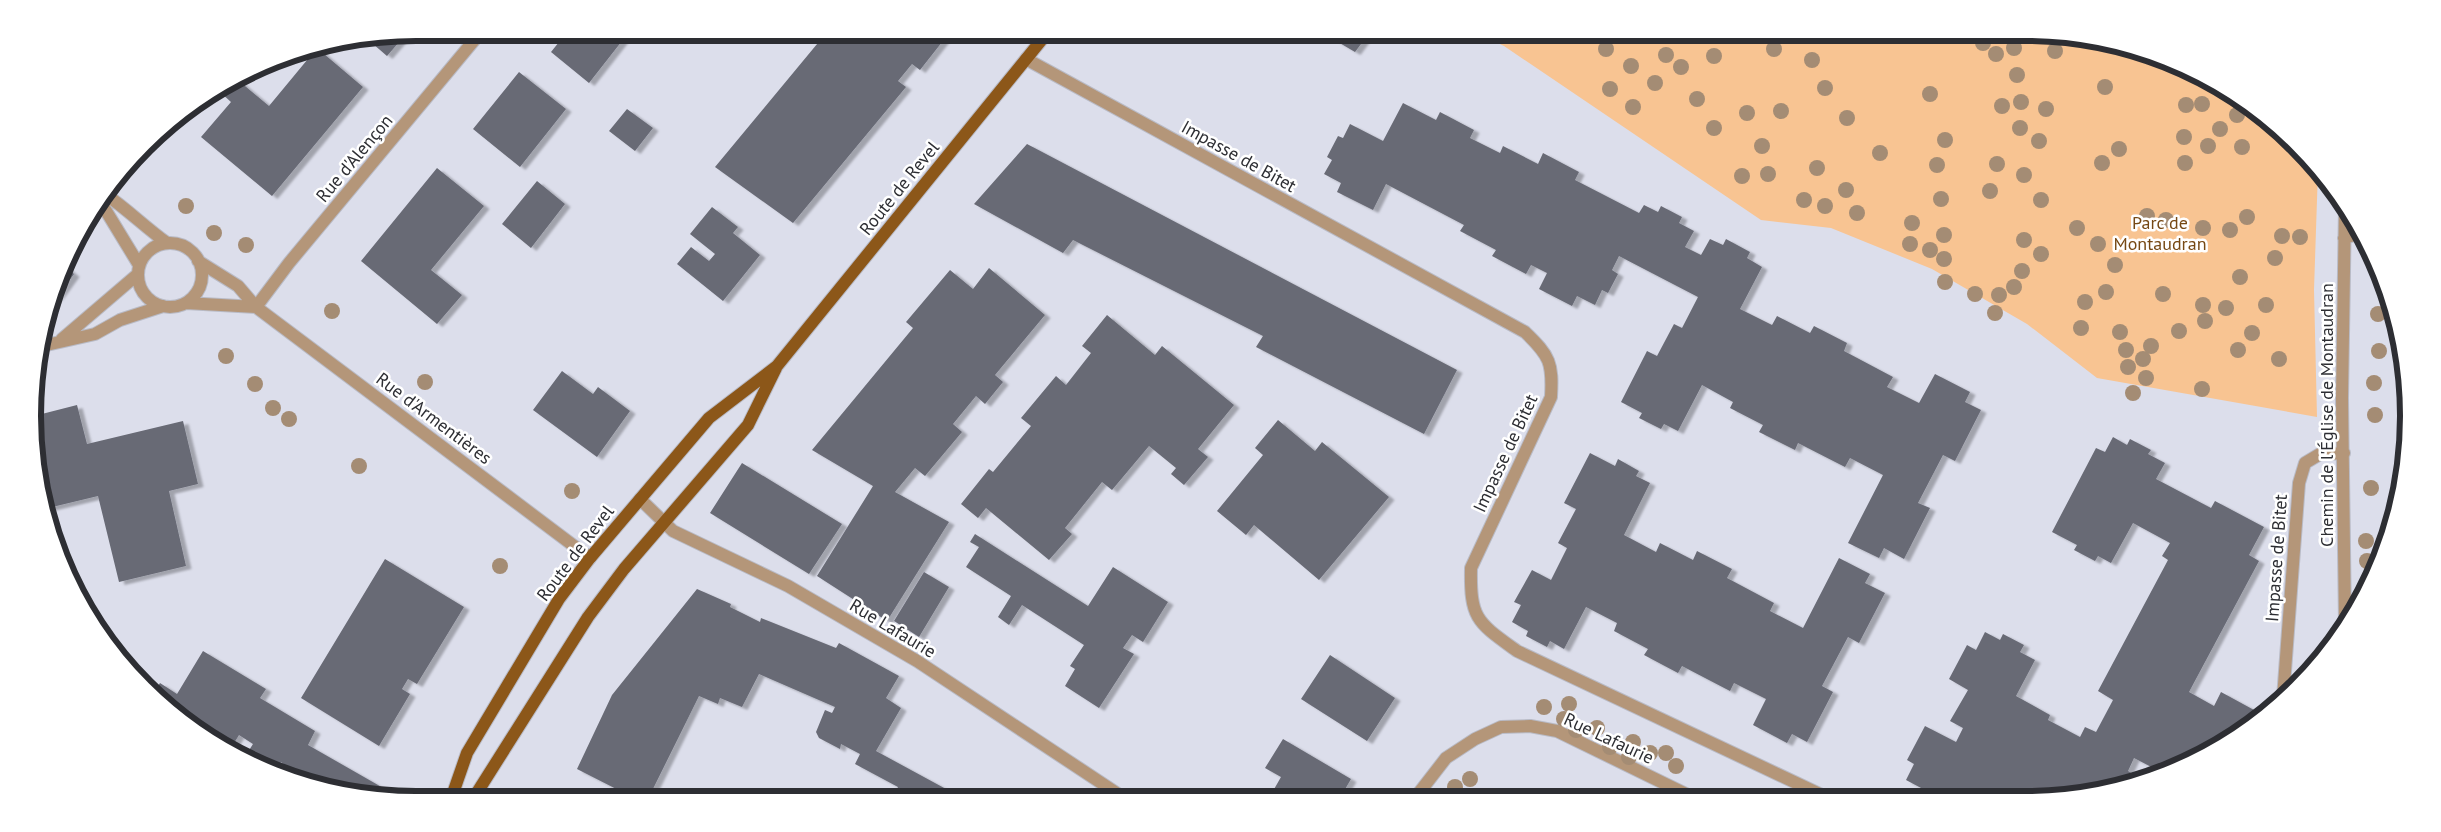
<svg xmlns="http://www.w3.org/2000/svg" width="2441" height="832" viewBox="0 0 2441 832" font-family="'PT Sans',sans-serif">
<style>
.green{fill:#f8c492}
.building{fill:#686a75;filter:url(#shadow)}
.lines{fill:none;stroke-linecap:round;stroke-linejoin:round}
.minor-casing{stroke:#b9bbc6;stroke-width:14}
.major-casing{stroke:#b9bbc6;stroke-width:14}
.minor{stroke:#b49679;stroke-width:12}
.major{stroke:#8c5719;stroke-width:12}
.tree{fill:#a48c74}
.labels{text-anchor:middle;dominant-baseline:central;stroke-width:5;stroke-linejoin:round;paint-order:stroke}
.street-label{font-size:18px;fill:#2d2e33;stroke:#fff}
.park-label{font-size:18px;fill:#764813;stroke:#fff}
.rim{fill:none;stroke:#2d2e33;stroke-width:6}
</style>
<defs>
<filter id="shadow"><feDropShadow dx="5.5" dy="3" stdDeviation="1" flood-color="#0004"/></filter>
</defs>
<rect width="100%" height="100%" fill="#dcdeeb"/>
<path class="green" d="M2025,32L2124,45L2194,72L2258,112L2313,163L2318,170L2314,290L2317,417L2097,378L2027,324L1932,269L1831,228L1761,220L1504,46L1477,33Z"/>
<path class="building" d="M567,32H629L589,83L551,52Z
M827,32H950L920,70L912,64L898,81L906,87L793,223L715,167Z
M1321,32H1370L1355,52Z
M406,34L387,56L365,37L388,35Z
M317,48L363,87L272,196L201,137L231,102L220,92L239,81L269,106Z
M519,72L566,109L520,167L473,129Z
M1403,103L1436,120L1440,112L1474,130L1470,138L1500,153L1503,146L1538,164L1543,153L1579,172L1575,180L1639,213L1644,205L1658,212L1661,206L1682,217L1679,223L1694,231L1685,247L1701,255L1710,239L1723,245L1726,239L1750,252L1747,258L1762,267L1740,309L1772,325L1777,316L1810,333L1814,326L1847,343L1844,351L1893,377L1887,387L1919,403L1935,374L1970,392L1965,402L1981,410L1955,461L1943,455L1918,503L1930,508L1904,559L1884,548L1879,558L1848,543L1883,475L1850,458L1845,467L1798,443L1795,450L1759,432L1763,425L1730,408L1733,402L1702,385L1678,431L1664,424L1661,429L1639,418L1642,413L1621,402L1647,351L1657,356L1674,324L1682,328L1698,297L1619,256L1612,270L1618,274L1608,293L1602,290L1595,305L1577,296L1572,306L1539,289L1547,273L1531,265L1526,274L1492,256L1496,250L1460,231L1464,225L1386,184L1373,210L1337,192L1341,183L1324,174L1332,160L1327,157L1338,136L1343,138L1350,124L1383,141Z
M627,109L653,128L635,151L609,131Z
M1027,144L1457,370L1424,434L1256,347L1263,336L1073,240L1063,253L974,204Z
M437,168L484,206L431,270L462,295L437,324L361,261Z
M537,181L565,204L531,248L502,224Z
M712,207L738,227L733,233L760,255L723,301L677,264L691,247L709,261L715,254L690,234Z
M66,267L74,274L56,299Z
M989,268L1045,315L995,375L1003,382L985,404L976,396L953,424L962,432L925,476L915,468L895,492L949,522L887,621L817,576L873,486L812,450L913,328L906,322L950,270L973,289Z
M1107,315L1155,355L1162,346L1234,405L1198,449L1208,457L1184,485L1171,474L1176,468L1149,446L1112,490L1102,482L1065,528L1072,534L1049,560L986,508L978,518L961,504L989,469L993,472L1031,426L1021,418L1056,376L1066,385L1091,353L1082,346Z
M562,371L593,394L598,387L630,411L597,457L533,410Z
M77,405L87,444L183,421L198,484L169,491L186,566L119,582L98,496L44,509L33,441L34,416Z
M1278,420L1315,451L1322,442L1389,497L1319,580L1254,525L1246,535L1217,511L1263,455L1255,448Z
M2113,437L2127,445L2130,439L2151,450L2148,454L2165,463L2156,479L2211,508L2215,501L2264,527L2249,555L2259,561L2189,692L2214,706L2221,692L2254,710L2247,724L2172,770L2163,773L2134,758L2128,771L2133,774L2129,782L2075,796L1924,797L1920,794L1923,789L1906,780L1914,764L1907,760L1925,726L1956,742L1963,728L1950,721L1968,690L1949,679L1967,645L1976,650L1985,632L2000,640L2003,634L2024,645L2020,652L2035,660L2016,696L2050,715L2048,720L2080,737L2085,727L2096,732L2113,700L2098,691L2168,560L2162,556L2170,543L2133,523L2111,563L2098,556L2095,561L2074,550L2077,545L2052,532L2096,448L2105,452Z
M1590,453L1615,466L1618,459L1639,471L1636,476L1650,483L1624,535L1656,552L1660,543L1693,560L1697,551L1732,569L1727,578L1774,603L1770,611L1803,628L1839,558L1870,574L1865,583L1885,593L1859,643L1848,637L1822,686L1833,692L1807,742L1792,734L1787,743L1753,725L1766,699L1734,683L1730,691L1682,666L1678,673L1644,655L1648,649L1614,631L1617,623L1586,607L1564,649L1550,641L1547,647L1526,636L1528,631L1512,622L1521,605L1514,602L1532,570L1551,580L1567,548L1558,543L1576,509L1564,503Z
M742,463L842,524L809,574L710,513Z
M975,534L1088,606L1113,567L1168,602L1143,642L1132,635L1123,648L1134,654L1099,708L1065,686L1075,669L1070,666L1084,645L1022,605L1009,625L998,617L1011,596L966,567L979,547L970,542Z
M385,559L464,607L417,684L408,679L402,689L410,694L379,746L301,698Z
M924,572L949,587L919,637L894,621Z
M697,589L731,604L730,607L760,622L761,618L836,648L839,643L899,676L886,698L901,708L876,751L946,789L941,798L892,799L898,787L855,764L860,754L841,744L840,749L819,738L816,732L825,710L832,713L835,707L759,674L742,707L720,698L718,704L699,696L648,799H636L577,769L612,695Z
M203,651L266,689L260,698L315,731L308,745L399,797L317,787L286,772L288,767L281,762L277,768L246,755L253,744L239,735L231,748L203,735L153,694L160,683L177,694Z
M1330,655L1395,698L1367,741L1301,699Z
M1283,739L1351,779L1340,798H1269L1281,777L1265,768Z
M597,791L616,799H593Z"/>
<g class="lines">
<defs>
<path id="minor" d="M1026,59L1525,332C1550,356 1553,363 1551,397L1471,568C1470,619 1477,622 1517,651L1826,797
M105,194C127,209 146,228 167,243
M100,201L139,265
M2344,238L2361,233
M138 275a32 32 0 1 1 64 0a32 32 0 1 1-64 0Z
M198,261L238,286L256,307L590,558
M186,303L256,307
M256,307L289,263L481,32
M62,339L138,274
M42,346L95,334L120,320L163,306
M640,499L673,531L788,586L917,661L1124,798
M2345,623L2342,398L2345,207
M2283,698L2299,483L2305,463L2320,454L2344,453
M1415,798L1446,758L1475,739L1501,727L1530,726L1557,731L1692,797"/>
<path id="major" d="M451,799L467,753L559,599L590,558L709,418L777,366L1048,32
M473,799L588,617L624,569L748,425L776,368"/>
</defs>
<use href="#minor" class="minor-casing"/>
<use href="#major" class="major-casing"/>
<use href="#minor" class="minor"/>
<use href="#major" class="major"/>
</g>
<g class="tree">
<circle cx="1983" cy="43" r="8"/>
<circle cx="2014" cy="48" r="8"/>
<circle cx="1606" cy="49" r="8"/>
<circle cx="1774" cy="49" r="8"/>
<circle cx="2055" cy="51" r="8"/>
<circle cx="1996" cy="54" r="8"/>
<circle cx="1666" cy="55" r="8"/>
<circle cx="1714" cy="56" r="8"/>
<circle cx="1812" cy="60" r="8"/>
<circle cx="1631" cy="66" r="8"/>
<circle cx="1681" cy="67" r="8"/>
<circle cx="2017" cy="75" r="8"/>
<circle cx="1655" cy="83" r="8"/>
<circle cx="2105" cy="87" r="8"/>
<circle cx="1825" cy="88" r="8"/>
<circle cx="1610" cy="89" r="8"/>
<circle cx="1930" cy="94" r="8"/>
<circle cx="1697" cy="99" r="8"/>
<circle cx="2021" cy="102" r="8"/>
<circle cx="2202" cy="104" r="8"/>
<circle cx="2186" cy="105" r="8"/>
<circle cx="2002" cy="106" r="8"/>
<circle cx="1633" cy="107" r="8"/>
<circle cx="2046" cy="109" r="8"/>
<circle cx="1781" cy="111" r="8"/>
<circle cx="1747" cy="113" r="8"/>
<circle cx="2237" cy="115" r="8"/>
<circle cx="1847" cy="118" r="8"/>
<circle cx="1714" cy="128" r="8"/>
<circle cx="2020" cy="128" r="8"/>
<circle cx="2220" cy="129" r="8"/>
<circle cx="2184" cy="137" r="8"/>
<circle cx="1945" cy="140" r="8"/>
<circle cx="2039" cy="141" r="8"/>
<circle cx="1762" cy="146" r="8"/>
<circle cx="2208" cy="146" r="8"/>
<circle cx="2242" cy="147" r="8"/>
<circle cx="2119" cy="149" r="8"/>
<circle cx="1880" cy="153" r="8"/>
<circle cx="2102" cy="163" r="8"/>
<circle cx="2185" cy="163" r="8"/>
<circle cx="1997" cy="164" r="8"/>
<circle cx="1937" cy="165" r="8"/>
<circle cx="1817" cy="168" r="8"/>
<circle cx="1768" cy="174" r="8"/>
<circle cx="2024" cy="175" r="8"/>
<circle cx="1742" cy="176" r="8"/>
<circle cx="1846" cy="190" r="8"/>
<circle cx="1990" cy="191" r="8"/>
<circle cx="1941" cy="199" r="8"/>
<circle cx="1804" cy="200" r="8"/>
<circle cx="2041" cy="200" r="8"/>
<circle cx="186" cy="206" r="8"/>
<circle cx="1825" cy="206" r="8"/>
<circle cx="1857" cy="213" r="8"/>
<circle cx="2147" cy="216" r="8"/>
<circle cx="2247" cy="217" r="8"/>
<circle cx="2166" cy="220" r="8"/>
<circle cx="1912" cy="223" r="8"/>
<circle cx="2077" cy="228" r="8"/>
<circle cx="2203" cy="228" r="8"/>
<circle cx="2230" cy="230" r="8"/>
<circle cx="214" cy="233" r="8"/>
<circle cx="1944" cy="235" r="8"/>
<circle cx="2282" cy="236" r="8"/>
<circle cx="2300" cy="237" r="8"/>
<circle cx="2024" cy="240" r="8"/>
<circle cx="1910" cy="244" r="8"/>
<circle cx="2098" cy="244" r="8"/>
<circle cx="246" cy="245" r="8"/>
<circle cx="1930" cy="250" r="8"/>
<circle cx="2041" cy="254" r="8"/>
<circle cx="2275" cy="258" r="8"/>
<circle cx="1944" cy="259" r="8"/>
<circle cx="2115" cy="265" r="8"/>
<circle cx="2022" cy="271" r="8"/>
<circle cx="2240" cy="277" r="8"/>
<circle cx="1945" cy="282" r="8"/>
<circle cx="2014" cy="287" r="8"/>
<circle cx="2106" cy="292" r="8"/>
<circle cx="1975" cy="294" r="8"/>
<circle cx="2163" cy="294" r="8"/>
<circle cx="1999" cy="295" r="8"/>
<circle cx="2085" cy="302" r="8"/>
<circle cx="2203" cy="305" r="8"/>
<circle cx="2266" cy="305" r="8"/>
<circle cx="2226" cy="308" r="8"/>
<circle cx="332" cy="311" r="8"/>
<circle cx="1995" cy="313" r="8"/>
<circle cx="2378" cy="314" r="8"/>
<circle cx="2205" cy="321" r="8"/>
<circle cx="2081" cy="328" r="8"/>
<circle cx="2179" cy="331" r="8"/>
<circle cx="2120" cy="332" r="8"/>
<circle cx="2252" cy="333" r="8"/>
<circle cx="2151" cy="346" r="8"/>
<circle cx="2126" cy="350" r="8"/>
<circle cx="2238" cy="350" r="8"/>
<circle cx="2379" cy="351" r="8"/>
<circle cx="226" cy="356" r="8"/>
<circle cx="2143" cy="359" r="8"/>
<circle cx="2279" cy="359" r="8"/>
<circle cx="2128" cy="367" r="8"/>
<circle cx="2146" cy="378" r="8"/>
<circle cx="425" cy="382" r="8"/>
<circle cx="2374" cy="383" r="8"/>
<circle cx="255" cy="384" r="8"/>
<circle cx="2202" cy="389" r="8"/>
<circle cx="2133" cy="393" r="8"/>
<circle cx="273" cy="408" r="8"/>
<circle cx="2375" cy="415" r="8"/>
<circle cx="289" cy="419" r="8"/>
<circle cx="359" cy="466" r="8"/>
<circle cx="2371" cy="488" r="8"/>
<circle cx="572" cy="491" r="8"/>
<circle cx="2366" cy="541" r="8"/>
<circle cx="2367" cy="561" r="8"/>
<circle cx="500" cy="566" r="8"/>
<circle cx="1569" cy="704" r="8"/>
<circle cx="1544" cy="707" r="8"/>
<circle cx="1564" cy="719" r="8"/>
<circle cx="1597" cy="728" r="8"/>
<circle cx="1576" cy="730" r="8"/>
<circle cx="1633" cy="742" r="8"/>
<circle cx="1610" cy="747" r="8"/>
<circle cx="1650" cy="753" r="8"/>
<circle cx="1666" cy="753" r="8"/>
<circle cx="1629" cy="757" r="8"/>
<circle cx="1676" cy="766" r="8"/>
<circle cx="1470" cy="779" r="8"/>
<circle cx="1455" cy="787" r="8"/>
</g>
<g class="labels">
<g class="street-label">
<text transform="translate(1239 156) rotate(29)">Impasse de Bitet</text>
<text transform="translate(354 158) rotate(-50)">Rue d'Alençon</text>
<text transform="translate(899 188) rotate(-51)">Route de Revel</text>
<text transform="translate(2326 415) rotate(-90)">Chemin de l'Église de Montaudran</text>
<text transform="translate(434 418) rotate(37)">Rue d'Armentières</text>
<text transform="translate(1505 453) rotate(-65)">Impasse de Bitet</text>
<text transform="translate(575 553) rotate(-53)">Route de Revel</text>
<text transform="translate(2276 558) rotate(-86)">Impasse de Bitet</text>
<text transform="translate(893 628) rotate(31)">Rue Lafaurie</text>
<text transform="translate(1609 738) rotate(25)">Rue Lafaurie</text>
</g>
<g class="park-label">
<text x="2160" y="222">Parc de<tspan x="2160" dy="21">Montaudran</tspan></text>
</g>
</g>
<path d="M0 0H2441V832H0ZM416 41H2025A375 375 0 0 1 2400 416V416A375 375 0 0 1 2025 791H416A375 375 0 0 1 41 416V416A375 375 0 0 1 416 41Z" fill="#fff" fill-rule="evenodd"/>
<path class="rim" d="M416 41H2025A375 375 0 0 1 2400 416V416A375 375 0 0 1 2025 791H416A375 375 0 0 1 41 416V416A375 375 0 0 1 416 41Z"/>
</svg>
